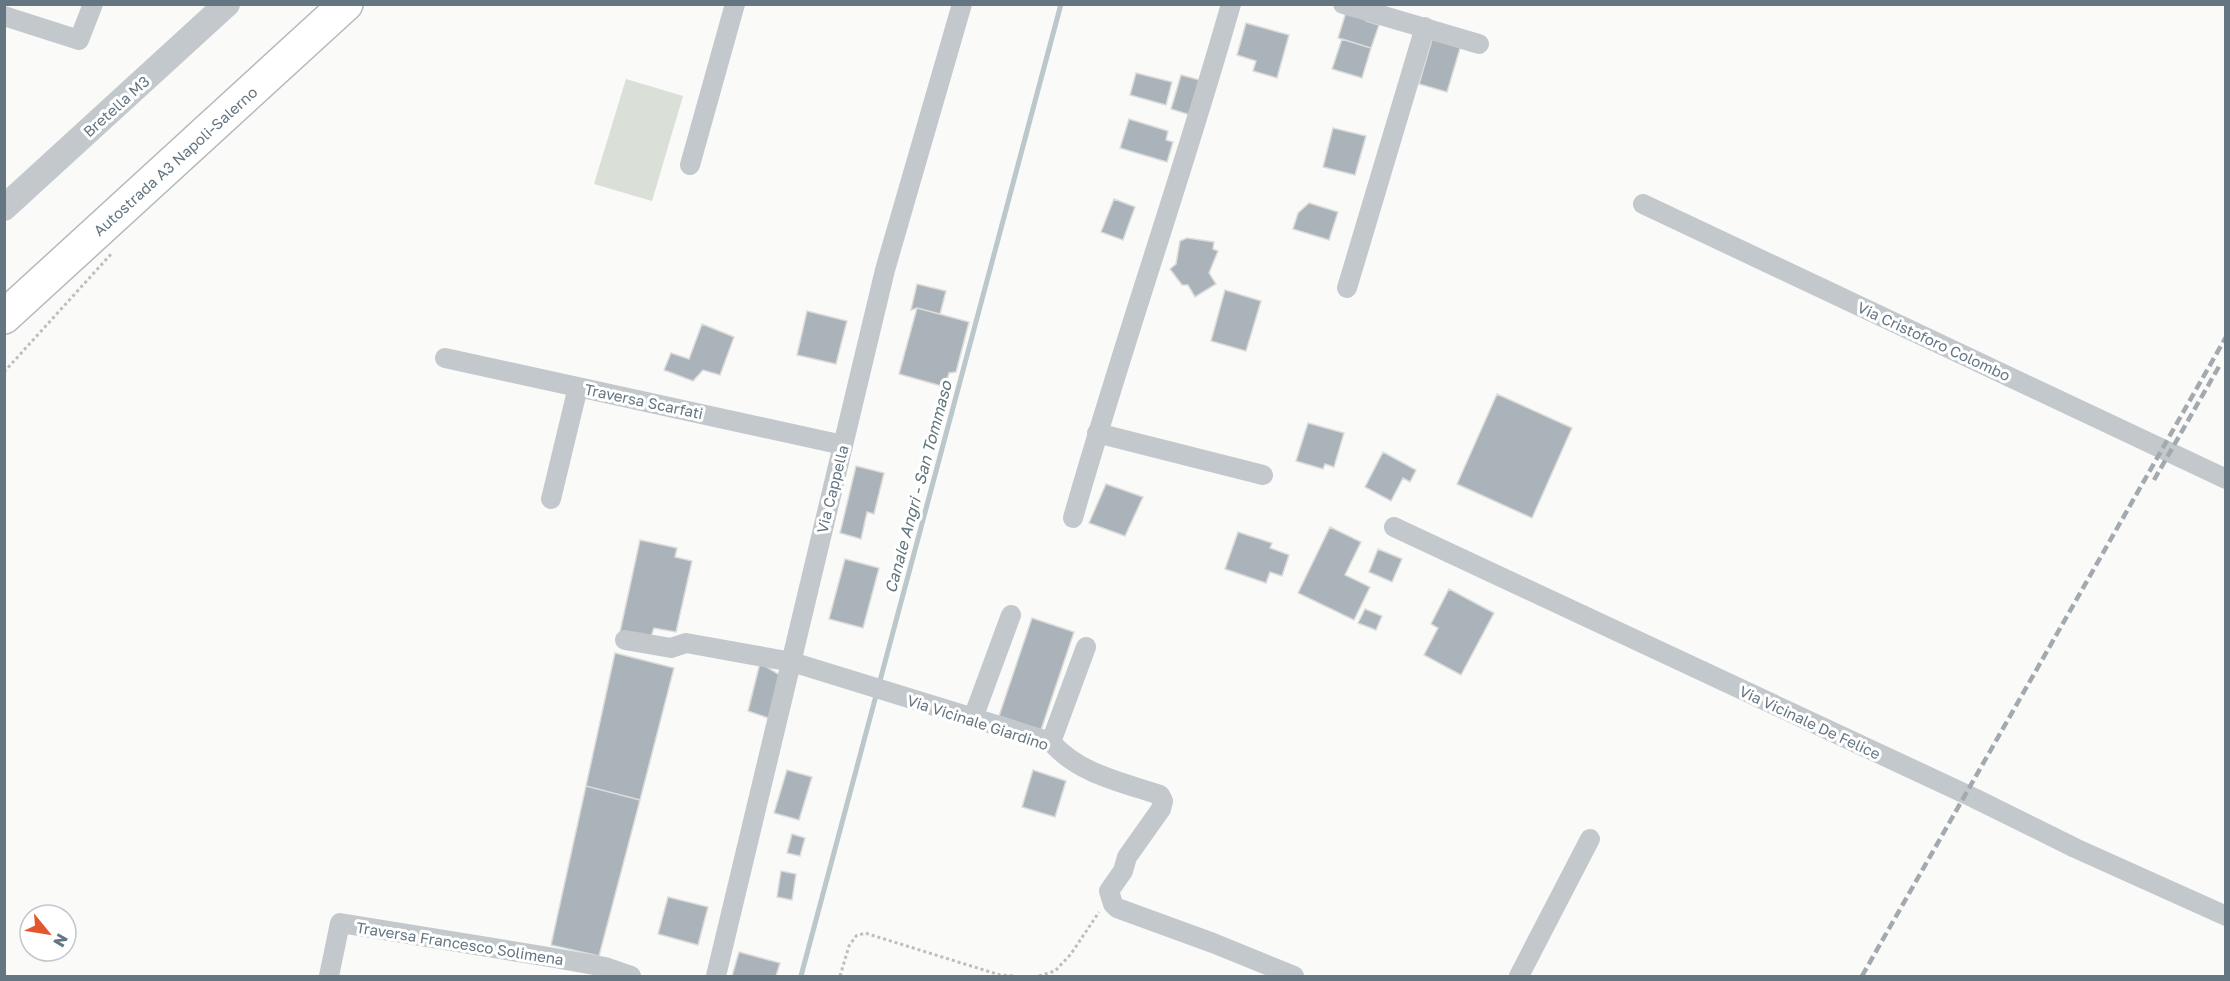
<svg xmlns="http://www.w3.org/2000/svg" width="2230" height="981" viewBox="0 0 2230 981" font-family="'Golos Text',sans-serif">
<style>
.green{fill:#dadfd7}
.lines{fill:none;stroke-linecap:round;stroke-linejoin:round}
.stream{stroke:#bbc7cb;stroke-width:5}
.building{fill:#aab3b9;stroke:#dcdcda;stroke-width:1.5}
.motorway-casing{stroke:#b4b9bd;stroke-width:36}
.path{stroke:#bbbfc2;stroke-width:3;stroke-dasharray:3 3;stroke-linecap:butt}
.minor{stroke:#c3c8cc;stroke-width:20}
.tertiary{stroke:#c3c8cc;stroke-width:26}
.motorway{stroke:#fff;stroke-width:33}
.rail{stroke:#a2aab0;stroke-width:4.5;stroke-dasharray:9 4.5;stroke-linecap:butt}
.labels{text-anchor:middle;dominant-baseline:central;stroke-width:6;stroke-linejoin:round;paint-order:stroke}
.street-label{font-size:15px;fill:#657683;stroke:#fff}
.water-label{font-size:16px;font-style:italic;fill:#60757c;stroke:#fff}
</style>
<rect width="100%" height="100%" fill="#fafaf8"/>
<path class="green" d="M626,79L683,96L652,201L594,184Z"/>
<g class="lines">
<path class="stream" d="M801,976L1061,4"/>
</g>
<path class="building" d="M1347,9L1368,16L1366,21L1379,25L1371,48L1338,38Z
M1246,23L1289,35L1277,78L1253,71L1256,61L1237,55Z
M1433,36L1461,45L1447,92L1419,84Z
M1342,39L1371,48L1362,78L1332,69Z
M1136,73L1172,82L1166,105L1130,95Z
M1181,75L1207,82L1197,117L1171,109Z
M1129,119L1168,131L1166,140L1173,142L1167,162L1120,148Z
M1333,128L1366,136L1355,175L1323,167Z
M1114,199L1135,207L1123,240L1101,232Z
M1309,203L1338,212L1329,240L1293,229L1298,213Z
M1187,238L1214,242L1213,249L1218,251L1209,273L1216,284L1195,297L1188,285H1182L1170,269L1176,264L1180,241Z
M917,284L946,291L940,314L917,308L911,310Z
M1225,290L1261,301L1246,351L1211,341Z
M917,308L969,322L956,372L949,373L945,387L899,374Z
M807,311L847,321L836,364L797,355Z
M702,324L734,337L720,375L703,370L693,381L664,370L671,353L689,359Z
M1497,394L1572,428L1532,518L1457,484Z
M1308,423L1344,433L1334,467L1325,464L1323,469L1296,461Z
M1383,452L1416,470L1410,482L1403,478L1391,501L1365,487Z
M856,466L884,473L874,514L867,512L861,539L840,533Z
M1106,484L1143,497L1125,536L1089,523Z
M1330,527L1361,542L1345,575L1370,587L1354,620L1298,593Z
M1238,532L1272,543L1270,548L1289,555L1282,576L1270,572L1266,583L1225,569Z
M640,540L677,548L675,557L692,561L676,632L654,628L650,639L620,632Z
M1378,549L1402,559L1392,582L1369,572Z
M845,559L879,568L863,628L829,619Z
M1449,589L1494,613L1461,675L1424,655L1438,628L1431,624Z
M1365,609L1382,616L1376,630L1358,623Z
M1032,618L1074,632L1041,730L999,716Z
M615,653L674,668L640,800L586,786Z
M760,663L783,677L774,720L748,711Z
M787,770L812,777L799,820L774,813Z
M1033,770L1066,781L1055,817L1022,807Z
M586,786L640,800L599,956L551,945Z
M792,834L805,838L800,856L787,853Z
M781,871L796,874L792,900L777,897Z
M668,897L708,907L698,945L658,934Z
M739,952L780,963L776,976H732Z"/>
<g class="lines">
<defs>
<path id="motorway" d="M4,317L346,4"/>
</defs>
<use href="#motorway" class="motorway-casing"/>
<path class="path" d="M4,372L112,253
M840,976L849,946L856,936L865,933L1000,975L1015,976
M1039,976L1055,971L1071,954L1099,912"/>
<path class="minor" d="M1343,4L1479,44
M4,16L79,40L93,4
M690,165L735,4
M1643,204L2226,479
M1347,288L1425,27
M445,358L843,445
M1097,433L1263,475
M551,499L578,387
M1073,518C1122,345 1182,177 1231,4
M1394,527L1974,798L2075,848L2226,916
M625,640L671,648L686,643L792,662L1051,742C1079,774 1121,782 1160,795L1163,801L1161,809L1127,857L1123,871L1109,891L1113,904L1117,908L1213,943L1294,976
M973,718L1011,615
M1051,742L1086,647
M329,976L340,923L549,957L605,967L631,976
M716,976L885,270L962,4
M1519,976L1590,839"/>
<path class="tertiary" d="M4,208L227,4"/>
<use href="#motorway" class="motorway"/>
<path class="rail" d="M2154,480L2221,363
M1862,976L2226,337"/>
</g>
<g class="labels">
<g class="street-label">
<text transform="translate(116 106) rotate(-42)">Bretella M3</text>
<text transform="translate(175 161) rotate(-42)">Autostrada A3 Napoli-Salerno</text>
<text transform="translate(1934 341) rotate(25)">Via Cristoforo Colombo</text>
<text transform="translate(644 401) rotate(12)">Traversa Scarfati</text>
<text transform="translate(832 489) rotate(-76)">Via Cappella</text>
<text transform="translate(978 722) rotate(18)">Via Vicinale Giardino</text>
<text transform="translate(1810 722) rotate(25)">Via Vicinale De Felice</text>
<text transform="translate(460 943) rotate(9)">Traversa Francesco Solimena</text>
</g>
<g class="water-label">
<text transform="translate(918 487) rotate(-75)">Canale Angri - San Tommaso</text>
</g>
</g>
<rect width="2230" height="981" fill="none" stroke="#657683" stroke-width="12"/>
<g transform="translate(48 933) rotate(120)"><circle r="28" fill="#ffffff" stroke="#c1c8cd" stroke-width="1.5"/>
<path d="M0-4.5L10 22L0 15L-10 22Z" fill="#e4572e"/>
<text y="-9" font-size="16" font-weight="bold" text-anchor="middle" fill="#657683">N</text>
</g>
</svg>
